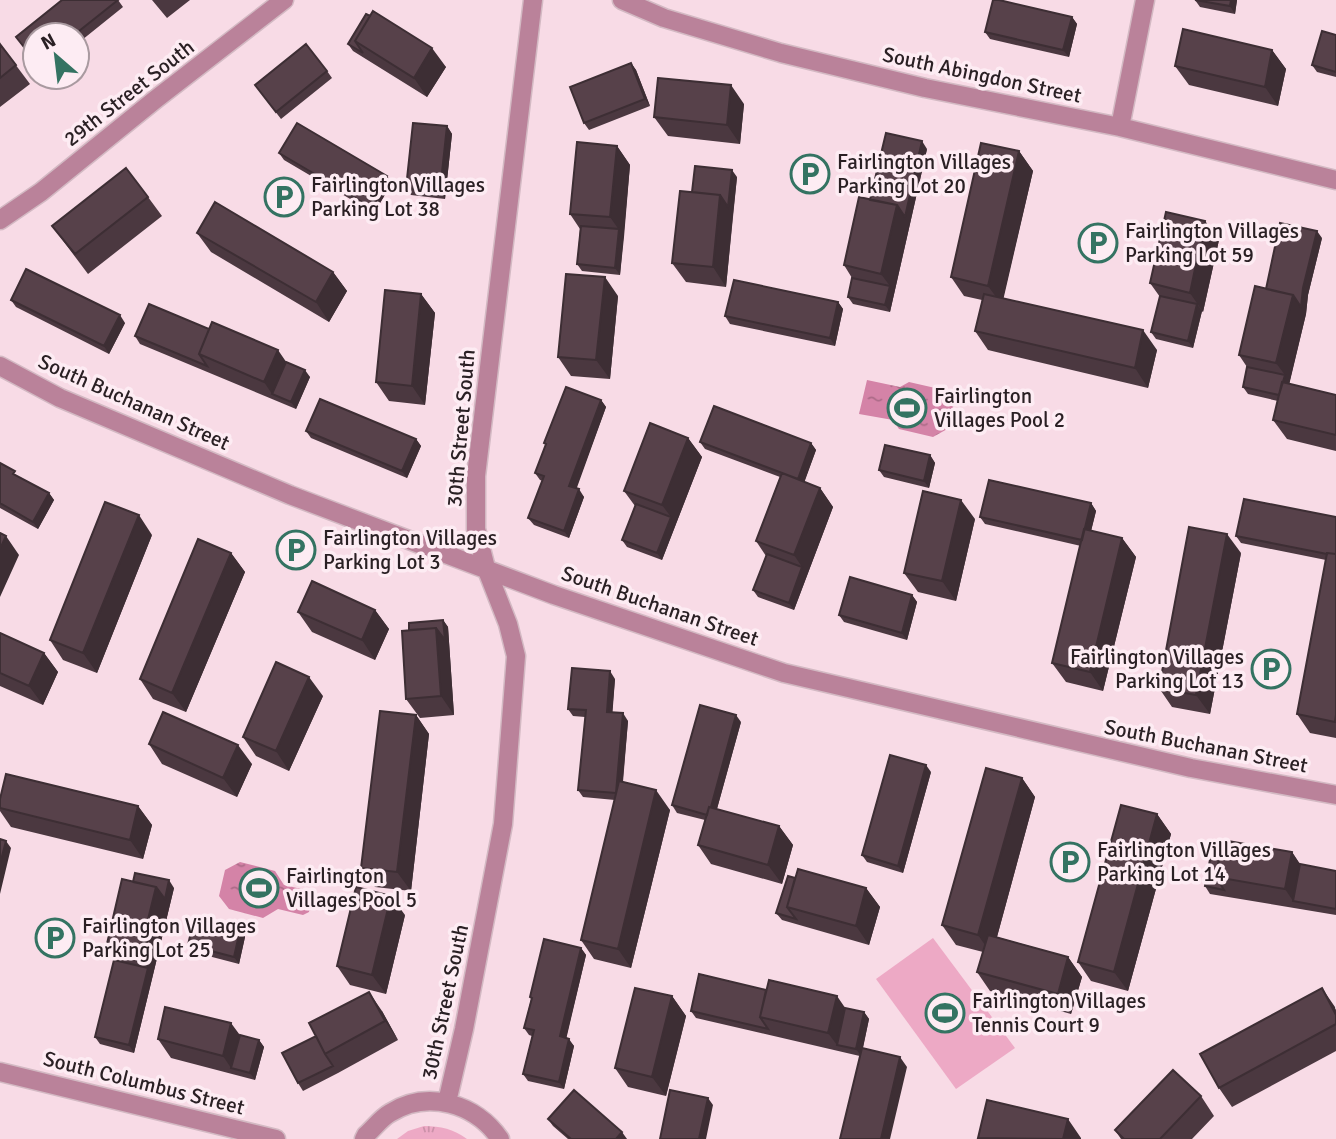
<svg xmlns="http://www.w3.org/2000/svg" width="1336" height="1139" viewBox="0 0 1336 1139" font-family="Signika,sans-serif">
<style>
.grass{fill:url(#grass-tufts)}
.garden{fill:#eda9c5}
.water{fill:url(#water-ripples)}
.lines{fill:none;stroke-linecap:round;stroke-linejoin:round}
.minor-casing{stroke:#d3b9c3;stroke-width:21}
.minor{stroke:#ba829a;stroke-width:18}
.wall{fill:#4b3840}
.shaded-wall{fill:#3d2e34}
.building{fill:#57414a;stroke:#3d2e34;stroke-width:2}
.labels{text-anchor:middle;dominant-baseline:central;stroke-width:7;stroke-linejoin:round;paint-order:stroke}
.street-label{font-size:21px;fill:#2a2024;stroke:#fdecf3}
.poi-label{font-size:21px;fill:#2a2024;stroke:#fdecf3;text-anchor:start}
</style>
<defs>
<pattern id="grass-tufts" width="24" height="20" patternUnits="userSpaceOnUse" patternTransform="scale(1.75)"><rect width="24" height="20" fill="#eda9c5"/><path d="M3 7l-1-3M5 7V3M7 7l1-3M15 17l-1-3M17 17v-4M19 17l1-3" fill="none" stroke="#cb91a9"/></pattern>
<pattern id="water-ripples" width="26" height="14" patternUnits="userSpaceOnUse" patternTransform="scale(1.75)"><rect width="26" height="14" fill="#d483a7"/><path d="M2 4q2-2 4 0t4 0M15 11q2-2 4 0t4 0" fill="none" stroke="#ac6b88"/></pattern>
</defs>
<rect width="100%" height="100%" fill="#f8dbe6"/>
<path class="grass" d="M424,1126C441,1126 453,1129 467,1139H397L408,1131Z"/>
<path class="garden" d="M933,938L1015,1048L956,1089L876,979Z"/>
<path class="water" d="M867,380L900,387L909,382L944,390L954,403L949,428L933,437L899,429L893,420L859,414Z
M240,862L275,871L284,885L310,891L312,896L309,912L303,915L278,909L263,918L229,909L219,896L225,870Z"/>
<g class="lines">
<defs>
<path id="minor" d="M622,0L664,18L781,53L925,88L1120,127L1336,180
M1120,127L1145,0
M0,220L41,192L156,99L284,0
M0,366L60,398L290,495L554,595L784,673L1191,768L1336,795
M0,1072L276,1139
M447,1102L464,1029L503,824L516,656L508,624L486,568L476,529V476L533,0
M364,1139L366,1135C374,1128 381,1118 390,1113C428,1089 476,1104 500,1139"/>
</defs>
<use href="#minor" class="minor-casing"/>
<use href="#minor" class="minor"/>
</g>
<path class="wall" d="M118,0L123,7L77,44V35H35Z
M152,0H190L167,18Z
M1195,0H1237L1235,14L1200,7Z
M366,14L446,67L427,97L353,51L348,44Z
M1072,17L1077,24L1069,57L990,39L985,32Z
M1336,35V77L1317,72L1312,65Z
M0,44L30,84L0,107Z
M1272,50L1286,69L1278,106L1189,85L1175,66Z
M631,63L636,70L650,106L589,130L584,123Z
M327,71L332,78L281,119L255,85Z
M744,104L740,144L668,136L654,117Z
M447,126L452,134L445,199L411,195L406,188Z
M617,146L630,165L620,275L582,271L577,264L580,229L570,214Z
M927,149L890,312L853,304L848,297L852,278L844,265L870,200Z
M1019,151L1033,171L1003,298L1157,350L1148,388L988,350L975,331L982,300L964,296L951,277Z
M279,153L392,183L374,213L284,160Z
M737,177L726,287L686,282L672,263L692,192Z
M148,197L162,216L88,274L52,226Z
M1205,221L1219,240L1203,312L1202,311L1193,348L1156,339L1151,332L1160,297L1150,283Z
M197,233L333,272L347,291L329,322L211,252Z
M1322,238L1308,295L1306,314L1289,384L1336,395V451L1287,439L1273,420L1278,401L1248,394L1243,387L1247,367L1239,355L1266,289Z
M421,294L435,313L425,405L389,401L376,382Z
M618,296L610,379L571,376L558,357Z
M11,300L125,323L109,354L16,307Z
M838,302L843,309L835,346L730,324L725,316Z
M135,336L286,362L310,377L296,409L140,344Z
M601,400L606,407L576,488L584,497L569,538L534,525L528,518L543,481L540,480L535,473L546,445L544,443Z
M306,431L416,439L421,446L407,478L311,438Z
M688,438L702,457L662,560L627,547L622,540L635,506L624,491Z
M700,442L811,443L816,450L804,482L820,488L833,507L794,610L758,597L753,590L766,556L756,541L780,477L705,449Z
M930,455L935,463L929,488L884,477L879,470Z
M0,463L20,478L49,493L54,500L38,529L0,508Z
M1091,503L1096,511L1091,531L1122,538L1136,557L1103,691L1066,682L1052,663L1081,546L985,524L980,517Z
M1336,517V738L1310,733L1297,714L1326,560L1241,543L1236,536Z
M975,519L956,601L918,592L904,573Z
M152,535L97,673L63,660L50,640Z
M231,553L245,572L186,712L153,699L140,679Z
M1241,553L1210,714L1172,707L1159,688Z
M912,595L917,602L907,640L844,622L839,615Z
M375,610L389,629L375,660L312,632L298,612Z
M443,620L448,627L454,715L420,718L406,699L409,630Z
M0,633L44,653L58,672L43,705L0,686Z
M615,679L612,713L628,721L623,782L670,810L631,968L594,959L581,940L615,800L583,797L578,790L585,717L573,716L568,709Z
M323,696L289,771L256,756L243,737Z
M416,715L429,734L411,891L375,887L361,868Z
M741,722L717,809L779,826L793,845L782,884L711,864L698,845L705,820L677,813L672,805Z
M149,744L252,764L237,797L162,764Z
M931,772L903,873L867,862L862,855Z
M1022,778L1035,797L997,937L1068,957L1082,977L1071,1014L990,991L977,972L983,952L956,945L942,925Z
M0,799L138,806L152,825L143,859L11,827L0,811Z
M1157,814L1171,834L1128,991L1091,981L1078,962Z
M1221,850L1292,852L1300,864L1336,871V915L1210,894L1205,886Z
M795,878L866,888L880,907L869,945L782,920L776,913Z
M133,882L174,888L134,1053L100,1044L95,1037L114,960L106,948Z
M405,915L386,994L350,985L337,966Z
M240,930L245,937L239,964L193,952L188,945Z
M581,948L586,955L566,1038L574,1046L564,1089L528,1081L523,1074L532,1036L529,1035L524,1028L531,999L530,997Z
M672,996L686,1016L666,1096L628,1087L615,1068Z
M845,1008L864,1012L869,1019L863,1048L907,1067L696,1018L691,1011Z
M1336,1009V1051L1232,1107L1219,1088Z
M382,1011L398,1040L338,1073L303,1091L298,1083L282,1053Z
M240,1035L259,1040L264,1047L255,1080L171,1058L158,1039Z
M1201,1096L1214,1116L1192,1139H1121L1115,1130Z
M548,1119L627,1139H568L553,1126Z"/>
<path class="shaded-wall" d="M1231,0H1237L1235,14L1230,6Z
M1072,17L1077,24L1069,57L1063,50Z
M432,48L446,67L427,97L414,78Z
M1272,50L1286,69L1278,106L1265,87Z
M631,63L636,70L650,106L645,99Z
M731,85L744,104L740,144L727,125Z
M447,126L452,134L445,199L440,191Z
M922,141L927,149L890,312L885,305L890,286L881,274L897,205Z
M617,146L630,165L624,237L610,217Z
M1019,151L1033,171L1002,305L988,286Z
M732,170L737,177L733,214L728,207Z
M387,176L392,183L374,213L369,206Z
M720,195L733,214L726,287L713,267Z
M1205,221L1219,240L1203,312L1190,293Z
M619,229L624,237L620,275L615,268Z
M1317,231L1322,238L1308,295L1306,314L1285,402L1280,395L1285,375L1276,363L1293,295L1303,288Z
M333,272L347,291L329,322L316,302Z
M605,277L618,296L610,379L596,360Z
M421,294L435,313L425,405L412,386Z
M838,302L843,309L835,346L830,338Z
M1197,304L1202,311L1193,348L1188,341Z
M120,315L125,323L109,354L104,346Z
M1143,330L1157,350L1148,388L1135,368Z
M278,350L291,369L272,394L264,382Z
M305,370L310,377L296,409L291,402Z
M601,400L606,407L575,493L569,486Z
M688,438L702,457L662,560L657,553L671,517L662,505Z
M416,439L421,446L407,478L402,471Z
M811,443L816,450L803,486L798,479Z
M930,455L935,463L929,488L924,481Z
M820,488L833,507L794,610L789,603L802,567L794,555Z
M579,489L584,497L569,538L564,531Z
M49,493L54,500L38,529L33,522Z
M961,500L975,519L956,601L942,581Z
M1091,503L1096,511L1087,547L1082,540Z
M139,515L152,535L97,673L83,653Z
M1227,534L1241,553L1210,714L1196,695Z
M6,536L19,555L0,597V549Z
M1122,538L1136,557L1103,691L1090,672Z
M231,553L245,572L186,712L172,693Z
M912,595L917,602L907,640L902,633Z
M375,610L389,629L375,660L362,640Z
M443,620L448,627L454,715L441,696L436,628Z
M44,653L58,672L43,705L29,686Z
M610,671L615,679L612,719L607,712Z
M309,677L323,696L289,771L276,751Z
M623,713L628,721L621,800L616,793Z
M416,715L429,734L411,891L397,872Z
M736,715L741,722L713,823L708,816Z
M238,745L252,764L237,797L223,778Z
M926,765L931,772L903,873L898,866Z
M1022,778L1035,797L992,955L978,935Z
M656,790L670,810L631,968L618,949Z
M138,806L152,825L143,859L130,840Z
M1157,814L1171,834L1128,991L1114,972Z
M779,826L793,845L782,884L768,865Z
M6,841L11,848L0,894V858Z
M1292,852L1305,872L1293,901L1285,889Z
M169,880L174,888L153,975L139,956L156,887Z
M866,888L880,907L869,945L856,926Z
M391,896L405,915L386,994L372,975Z
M240,930L245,937L239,964L234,957Z
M581,948L586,955L565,1044L560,1036Z
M1068,957L1082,977L1071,1014L1058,994Z
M148,968L153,975L134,1053L129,1045Z
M1322,988L1335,1007L1336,1015Z
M369,992L382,1011L398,1040L385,1021Z
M672,996L686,1016L666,1096L652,1077Z
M837,996L850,1015L837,1045L828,1033Z
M864,1012L869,1019L861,1056L856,1049Z
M231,1023L245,1042L231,1068L223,1056Z
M569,1039L574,1046L564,1089L559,1082Z
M259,1040L264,1047L255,1080L250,1073Z
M900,1057L907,1067L890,1139H881Z
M708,1098L713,1105L706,1139H699Z
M1068,1119L1081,1138V1139H1063Z
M622,1132L627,1139H616Z"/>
<path class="building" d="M62,0H118L74,35H35V61L16,37Z
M993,0H999L1072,17L1063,50L985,32Z
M1195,0H1231L1230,6Z
M373,11L432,48L414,78L355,41Z
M366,14L370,16L355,41L363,53L348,44Z
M1183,29L1272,50L1265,87L1175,66Z
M1322,31L1336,35V72L1312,65Z
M0,44L16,65L0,78Z
M306,44L327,71L276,112L255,85Z
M631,63L645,99L584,123L570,87Z
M658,78L731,85L727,125L654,117Z
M297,123L387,176L369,206L279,153Z
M413,123L447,126L440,191L406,188Z
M886,133L922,141L905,217L897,205L870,200Z
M577,142L617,146L610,217L570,214Z
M981,143L1019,151L988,286L951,277Z
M695,166L732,170L728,207L720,195L692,192Z
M126,168L148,197L75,254L52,226Z
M680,191L720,195L713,267L672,263Z
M859,197L897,205L881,274L844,265Z
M215,202L333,272L316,302L197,233Z
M1166,212L1205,221L1190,293L1150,283Z
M1280,223L1317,231L1303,288L1301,307L1293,295L1266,289Z
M581,226L619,229L615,268L577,264Z
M26,269L120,315L104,346L11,300Z
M566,274L605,277L596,360L558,357Z
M852,278L890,286L885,305L848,297Z
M734,280L838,302L830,338L725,316Z
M1255,286L1293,295L1276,363L1239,355Z
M385,290L421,294L412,386L376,382Z
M984,294L1143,330L1135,368L975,331Z
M1160,296L1197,304L1188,341L1151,332Z
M149,304L209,329L199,354L207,366L135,336Z
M212,322L278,350L264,382L199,354Z
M286,362L305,370L291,402L272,394Z
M1247,367L1285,375L1279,395L1243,387Z
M1282,382L1336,395V435L1273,420Z
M566,387L601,400L569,486L579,489L564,531L528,518L544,476L535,473L546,444L544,443Z
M320,399L416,439L402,471L306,431Z
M714,406L811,443L798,479L700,442Z
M650,423L688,438L662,505L624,491Z
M885,445L930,455L924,481L879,470Z
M0,463L15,471L13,474L49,493L33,522L0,503Z
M782,473L820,488L794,555L756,541Z
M989,480L1091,503L1082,540L980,517Z
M923,491L961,500L942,581L904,573Z
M1244,499L1336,517V554L1327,553V554L1236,536Z
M105,502L139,515L83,653L50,640Z
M636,504L671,517L657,553L622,540Z
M1189,527L1227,534L1196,695L1159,688Z
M1084,529L1122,538L1090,672L1052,663Z
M0,533L6,536L0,549Z
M198,539L231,553L172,693L140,679Z
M1327,553L1336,554V715L1335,722L1297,714Z
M767,554L802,567L789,603L753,590Z
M850,577L912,595L902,633L839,615Z
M312,581L375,610L362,640L298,612Z
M443,620L445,640L436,628L409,630V623Z
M436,628L441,696L406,699L402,631Z
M0,633L44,653L29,686L0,673Z
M276,662L309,677L276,751L243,737Z
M572,668L610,671L607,712L623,713L616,793L578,790L586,710L568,709Z
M700,705L736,715L711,807H709L707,815L672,805Z
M380,711L416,715L397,872L361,868Z
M163,712L238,745L223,778L149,744Z
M890,755L926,765L898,866L862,855Z
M986,768L1022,778L978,935L942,925Z
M6,774L138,806L130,840L0,808V799Z
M619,781L656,790L618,949L581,940Z
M1121,805L1157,814L1114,972L1078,962Z
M709,807L779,826L768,865L698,845Z
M0,839L6,841L1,860L0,858Z
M1222,840L1292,852L1285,889L1216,877Z
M1212,849L1221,850L1216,877L1224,890L1205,886Z
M1300,864L1336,871V909L1293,901Z
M798,869L866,888L856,926L787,907Z
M135,873L169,880L165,899L156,887L133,882Z
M788,876L795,878L787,907L796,919L776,913Z
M122,879L156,887L139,956L106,948Z
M356,887L391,896L372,975L337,966Z
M194,919L240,930L234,957L188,945Z
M988,935L1068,957L1058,994L977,972Z
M544,939L581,948L560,1036L569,1039L559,1082L523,1074L534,1030L524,1028L532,998L530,997Z
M114,960L148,968L129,1045L95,1037Z
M699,974L766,990L760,1017L768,1029L691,1011Z
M769,980L837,996L828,1033L760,1017Z
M635,988L672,996L652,1077L615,1068Z
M1322,988L1336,1015V1024L1219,1088L1200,1054Z
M369,992L385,1021L325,1054L309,1023Z
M165,1007L231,1023L223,1056L158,1039Z
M845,1008L864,1012L856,1049L837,1045Z
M240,1035L259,1040L250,1073L231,1068Z
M316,1036L325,1054L333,1066L298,1083L282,1053Z
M862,1048L900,1057L881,1139H840Z
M1173,1070L1201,1096L1160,1139H1124L1115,1130Z
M574,1090L622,1132L616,1139H571L548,1119Z
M670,1090L708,1098L699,1139H660Z
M987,1100L1068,1119L1063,1139L978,1138Z"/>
<defs>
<symbol id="parking-ring" viewBox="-11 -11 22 22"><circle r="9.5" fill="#fdecf3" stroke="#347362" stroke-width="1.5"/><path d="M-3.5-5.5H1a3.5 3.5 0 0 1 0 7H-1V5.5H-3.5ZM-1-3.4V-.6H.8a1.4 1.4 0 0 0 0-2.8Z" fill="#347362"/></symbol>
<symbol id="stadium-ring" viewBox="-11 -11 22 22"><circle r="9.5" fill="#fdecf3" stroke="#347362" stroke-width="1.5"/><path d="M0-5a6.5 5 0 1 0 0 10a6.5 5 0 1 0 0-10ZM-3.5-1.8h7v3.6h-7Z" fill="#347362"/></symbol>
</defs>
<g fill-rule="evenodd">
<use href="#parking-ring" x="788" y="152" width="44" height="44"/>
<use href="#parking-ring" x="262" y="175" width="44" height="44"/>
<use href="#parking-ring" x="1076" y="221" width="44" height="44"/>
<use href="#stadium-ring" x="885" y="386" width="44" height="44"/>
<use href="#parking-ring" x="274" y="528" width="44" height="44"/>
<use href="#parking-ring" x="1249" y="647" width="44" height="44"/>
<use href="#parking-ring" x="1048" y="840" width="44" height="44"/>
<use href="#stadium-ring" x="237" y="866" width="44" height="44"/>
<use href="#parking-ring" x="33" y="916" width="44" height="44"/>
<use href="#stadium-ring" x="923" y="991" width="44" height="44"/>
</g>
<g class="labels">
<g class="street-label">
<text transform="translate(982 75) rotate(12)">South Abingdon Street</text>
<text transform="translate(129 93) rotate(-38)">29th Street South</text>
<text transform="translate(134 402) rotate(24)">South Buchanan Street</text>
<text transform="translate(461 428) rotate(-85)">30th Street South</text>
<text transform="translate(660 606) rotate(19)">South Buchanan Street</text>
<text transform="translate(1206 746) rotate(11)">South Buchanan Street</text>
<text transform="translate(445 1002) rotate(-78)">30th Street South</text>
<text transform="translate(144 1083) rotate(14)">South Columbus Street</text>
</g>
<g class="poi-label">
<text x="837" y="162">Fairlington Villages<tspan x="837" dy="24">Parking Lot 20</tspan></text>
<text x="311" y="185">Fairlington Villages<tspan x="311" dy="24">Parking Lot 38</tspan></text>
<text x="1125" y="231">Fairlington Villages<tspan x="1125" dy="24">Parking Lot 59</tspan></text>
<text x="934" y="396">Fairlington<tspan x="934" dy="24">Villages Pool 2</tspan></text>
<text x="323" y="538">Fairlington Villages<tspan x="323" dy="24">Parking Lot 3</tspan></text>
<text x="1244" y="657" text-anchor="end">Fairlington Villages<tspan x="1244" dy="24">Parking Lot 13</tspan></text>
<text x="1097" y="850">Fairlington Villages<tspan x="1097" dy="24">Parking Lot 14</tspan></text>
<text x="286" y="876">Fairlington<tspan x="286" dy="24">Villages Pool 5</tspan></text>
<text x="82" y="926">Fairlington Villages<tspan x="82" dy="24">Parking Lot 25</tspan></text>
<text x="972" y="1001">Fairlington Villages<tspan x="972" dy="24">Tennis Court 9</tspan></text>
</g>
</g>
<g transform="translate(56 56) rotate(332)"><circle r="33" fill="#fdecf3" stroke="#a99aa0" stroke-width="2"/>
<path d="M0-5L12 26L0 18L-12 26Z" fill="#347362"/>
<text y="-10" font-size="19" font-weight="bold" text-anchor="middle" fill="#2a2024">N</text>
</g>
</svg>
